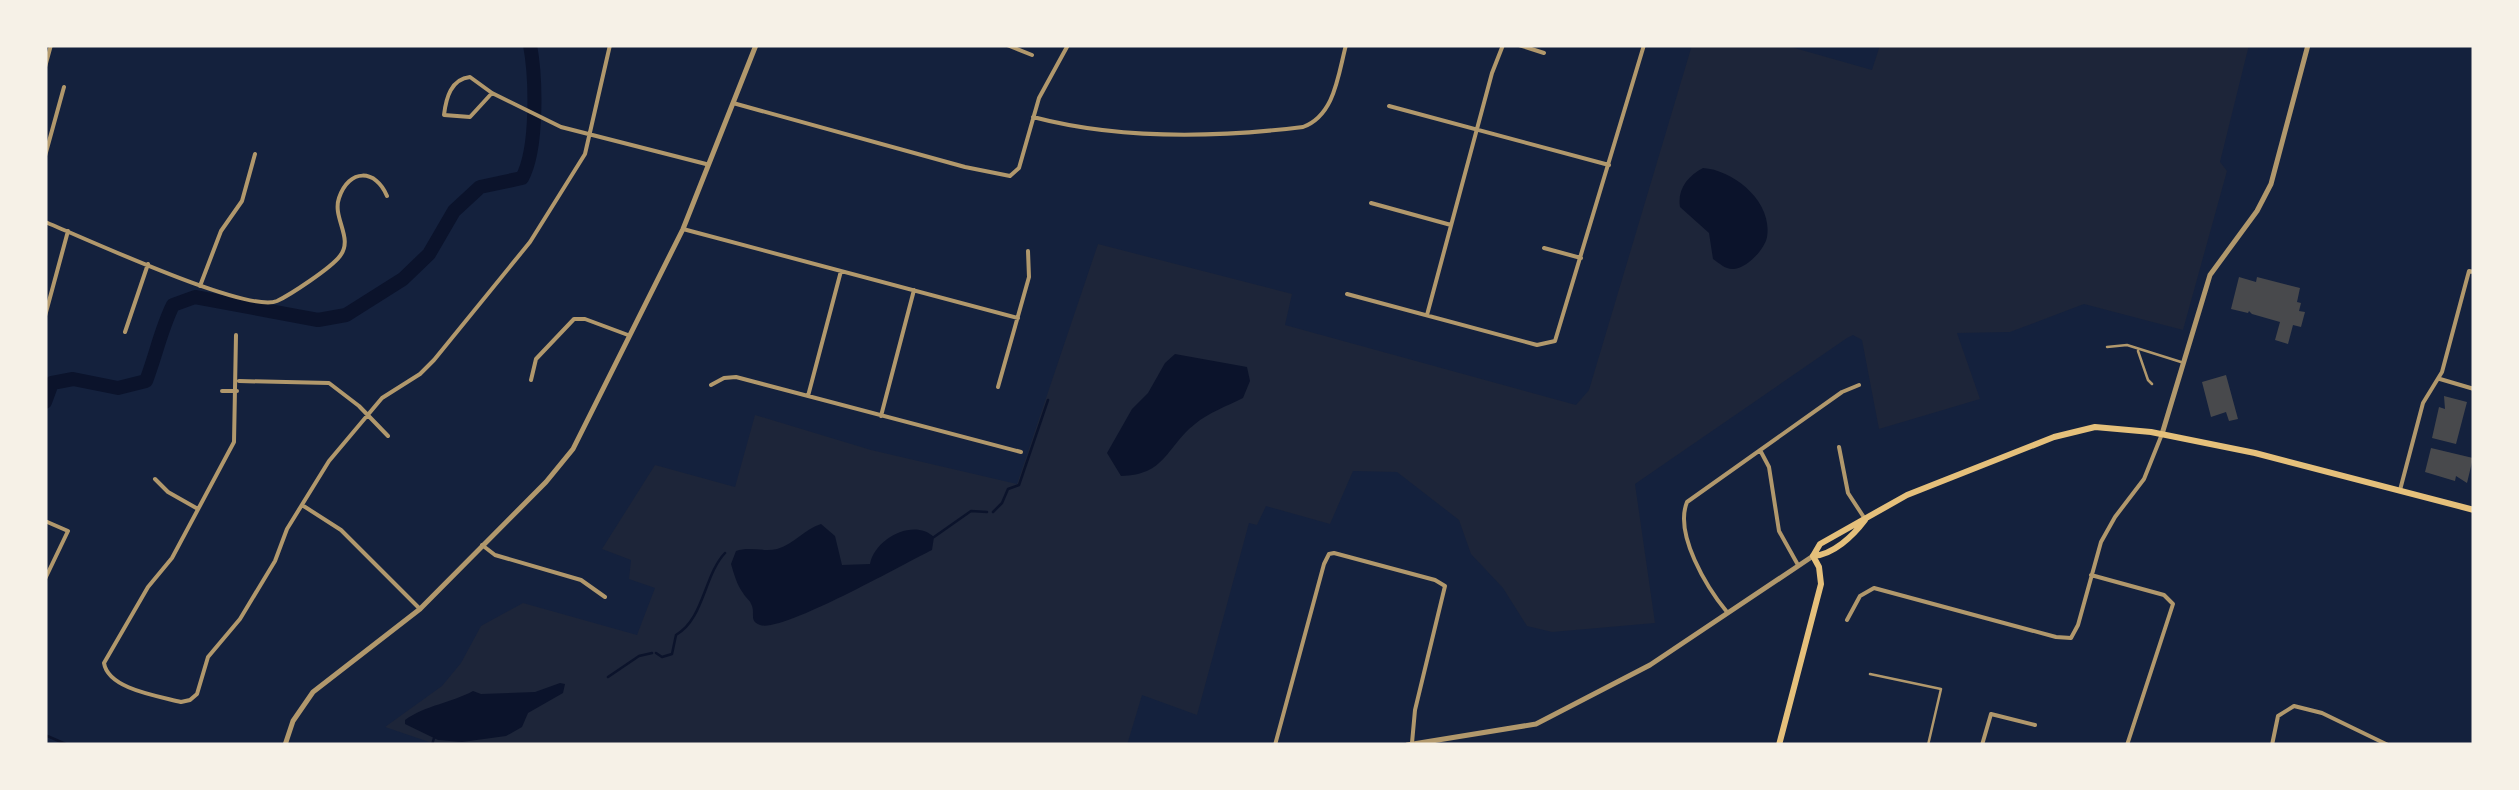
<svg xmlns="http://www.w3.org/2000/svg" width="2519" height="790" viewBox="0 0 2519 790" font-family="'Fira Sans Condensed',sans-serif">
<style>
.green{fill:#1d2539}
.water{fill:#0b132b}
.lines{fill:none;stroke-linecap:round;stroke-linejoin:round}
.stream{stroke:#0b132b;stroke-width:2.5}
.river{stroke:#0b132b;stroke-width:14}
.building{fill:#48494c}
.service{stroke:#b1986c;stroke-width:2.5}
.minor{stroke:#b1986c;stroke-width:4}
.tertiary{stroke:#b1986c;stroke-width:5}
.secondary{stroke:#e5c07b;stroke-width:6}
</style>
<rect width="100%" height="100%" fill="#14213d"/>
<path class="green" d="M1692,45H1784L1872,70L1880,45H2249L2220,162L2227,171L2183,330L2084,304L2010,332L1957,333L1980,399L1879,429L1862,340L1853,335L1847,338L1635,484L1655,623L1552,632L1527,626L1503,588L1471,554L1459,520L1397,472L1353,471L1330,524L1266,506L1257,525L1249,523L1197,715L1142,695L1127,745H438L385,727L442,686L461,663L481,626L523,603L637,635L655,588L629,579L631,560L602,549L655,465L735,487L755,415L871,450L1017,484L1098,244L1292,294L1285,325L1576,405L1589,390Z"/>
<path class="water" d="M1703,168C1734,170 1773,202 1767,237C1765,249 1747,268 1734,269C1726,270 1719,263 1713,259L1709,233L1680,207C1677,189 1688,176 1703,168Z
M1175,354L1247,367L1250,381L1243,398C1227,406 1208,413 1195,424C1166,447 1166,475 1121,476L1107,453L1132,409L1148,393L1165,363Z
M821,524L835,536L842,565L870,564C875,538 914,518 934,537L932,550C905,563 782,633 760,625C749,621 755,614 752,606C749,598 747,600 743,593C737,585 734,574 731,564L736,551C749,546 763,552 777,549C794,544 805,529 821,524Z
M560,683L565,684L563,693L528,713L522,727L506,736L462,742L438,740L405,724V720C426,705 451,703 473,691L481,694L535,692Z"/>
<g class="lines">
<path class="stream" d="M993,512L1002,503L1008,489L1019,485L1048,400
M934,537L971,511L987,512
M656,653L662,657L672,654L676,635C704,619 704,575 725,553
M608,677L639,656L652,653
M45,735L68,745
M432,745L434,738"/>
<path class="river" d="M45,402L52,383L73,379L118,388L146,381C156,355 161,329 173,305L195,297L318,320L346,315L403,279L429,254L454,211L480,187L522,178C538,149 536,77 530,45"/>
</g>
<path class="building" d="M2239,277L2256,282L2257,277L2300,288L2297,302L2301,303L2299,311L2305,312L2301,327L2293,325L2288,344L2275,340L2280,322L2252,314L2249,311L2248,313L2231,309Z
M2226,375L2238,419L2229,421L2226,412L2211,417L2202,382Z
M2444,396L2467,402L2456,444L2432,438L2439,407L2445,409Z
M2431,448L2473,458L2467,483L2456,476L2455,481L2425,472Z"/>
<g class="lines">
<path class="service" d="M2107,347L2127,345L2181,362
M2138,351L2148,380L2152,384
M1870,674L1941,689L1928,745"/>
<path class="minor" d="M1007,45L1032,55
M1519,45L1544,53
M45,67L51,45
M492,93L470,117L444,115C446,98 451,79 470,77L492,93L561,127L706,164
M733,103L965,167L1010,176L1019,168L1039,98L1068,45
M1389,106L1609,165
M1033,117C1120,140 1213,138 1303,127C1335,115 1338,75 1346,45
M45,156L64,87
M1371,203L1451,225
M45,222C83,237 247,314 277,301C290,295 331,268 340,256C354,238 332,218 339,198C349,168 376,169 387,196
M683,229L1018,318
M1544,248L1581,258
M200,286L221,231L242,201L255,154
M1347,294L1537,345L1555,341L1644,45
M1427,315L1492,73L1503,45
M45,316L68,231
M125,332L148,264
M236,335L234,442L172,558L148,587L104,663C108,689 158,696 181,702L190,700L197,694L208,657L240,619L275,561L287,529L329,461L382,398L420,374L434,360L530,242L585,154L610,45
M2440,379L2474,389
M531,380L536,359L574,319H585L628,335
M239,381L329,383L359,406L388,436
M711,385L724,378L736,377L1021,452
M998,387L1029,277L1028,251
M222,391H237
M808,396L841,271
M881,416L914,290
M1839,447L1848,493L1865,519
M1760,450L1769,467L1779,531L1798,565
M155,479L168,492L198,509
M2400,490L2423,403L2442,372L2469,271L2474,272
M302,505L341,530L420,609
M45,521L68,531L45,579
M482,545L495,555L581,580L605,597
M2091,575L2164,595L2173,604L2127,745
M1727,612C1707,588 1674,534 1687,502L1842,392L1859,385
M1847,620L1860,596L1874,588L2056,637L2071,638L2078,625L2101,542L2115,517L2144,479L2162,434
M1275,745L1324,564L1329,554L1334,553L1435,580L1445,586L1415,710L1412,743
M1982,745L1991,714L2035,725
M2272,745L2278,716L2294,706L2322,713L2388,745"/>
<path class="tertiary" d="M2162,434L2210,275L2257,211L2271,184L2308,45
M285,745L293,721L313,692L420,609L546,482L573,449L683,229L756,45
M1407,745L1536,724L1650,665L1813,556"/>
<path class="secondary" d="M1813,556L1820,544L1907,495L2054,437L2095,427L2151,432L2255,453L2474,510
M1813,556C1833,555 1853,536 1865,520
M1779,745L1821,584L1819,567L1813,556"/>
</g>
<rect width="2519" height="790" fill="none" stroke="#f6f1e7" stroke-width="95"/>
</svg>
